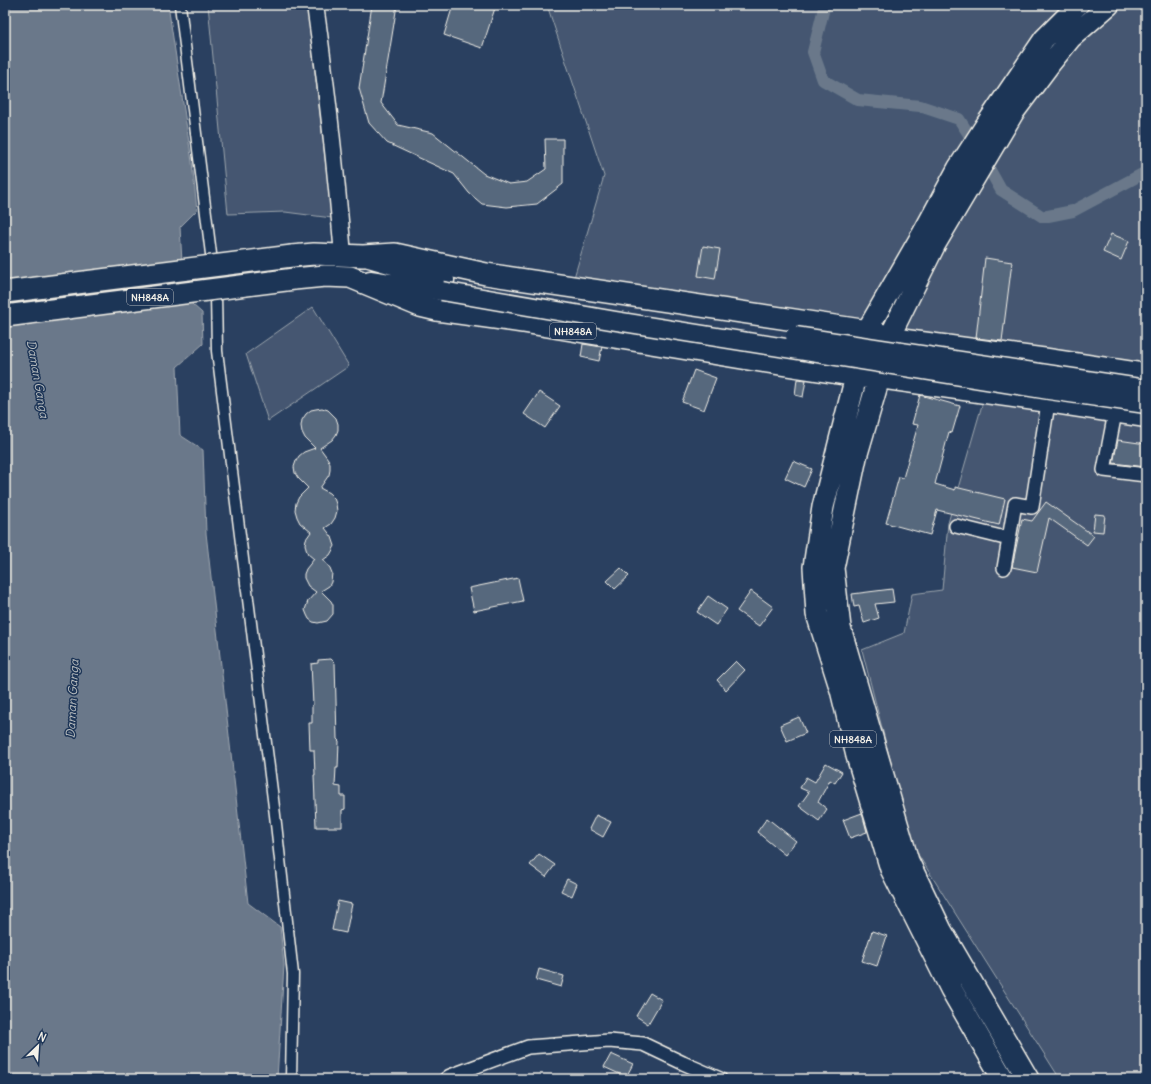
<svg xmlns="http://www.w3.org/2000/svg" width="1151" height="1084" viewBox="0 0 1151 1084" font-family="Delius,sans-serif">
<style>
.green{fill:#445771;stroke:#9ca4ac}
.water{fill:#6a788a;stroke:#a1a8b0}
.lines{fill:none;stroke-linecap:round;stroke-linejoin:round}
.canal{stroke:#6a788a;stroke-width:12}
.building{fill:#56677d;stroke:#f4f1e8}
.pedestrian-casing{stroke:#f4f1e8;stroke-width:13}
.minor-casing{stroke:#f4f1e8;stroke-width:16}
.tertiary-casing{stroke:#f4f1e8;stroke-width:19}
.secondary-casing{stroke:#f4f1e8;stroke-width:21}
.primary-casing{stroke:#f4f1e8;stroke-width:23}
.trunk-casing{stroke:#f4f1e8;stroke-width:24}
.pedestrian{stroke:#1d3557;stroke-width:10}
.minor{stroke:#1d3557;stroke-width:13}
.tertiary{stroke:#1d3557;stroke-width:16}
.secondary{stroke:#1d3557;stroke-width:18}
.primary{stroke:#1d3557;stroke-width:20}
.trunk{stroke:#1d3557;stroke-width:21}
.secondary-bridge-casing{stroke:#f4f1e8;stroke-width:21;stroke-linecap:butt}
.trunk-bridge-casing{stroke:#f4f1e8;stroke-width:24;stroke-linecap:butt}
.secondary-bridge{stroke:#1d3557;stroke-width:18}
.trunk-bridge{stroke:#1d3557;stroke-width:21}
.labels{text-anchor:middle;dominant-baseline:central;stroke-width:3;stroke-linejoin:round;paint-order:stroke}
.shield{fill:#1d3557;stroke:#b4b9bc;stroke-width:1}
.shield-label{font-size:10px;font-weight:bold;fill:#f4f1e8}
.water-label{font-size:12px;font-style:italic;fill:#bdc1c2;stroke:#1d3557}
</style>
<rect width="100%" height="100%" fill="#2a4060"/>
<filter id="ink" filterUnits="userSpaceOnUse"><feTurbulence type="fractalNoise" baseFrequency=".025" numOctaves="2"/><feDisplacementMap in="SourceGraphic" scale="8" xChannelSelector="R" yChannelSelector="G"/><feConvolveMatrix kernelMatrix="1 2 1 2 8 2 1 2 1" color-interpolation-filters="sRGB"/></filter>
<g filter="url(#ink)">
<path class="green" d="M208,5H307L332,218L285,212L228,214Z
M547,5H1146V365L1044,349L573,281L604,176Z
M313,307L349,366L268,421L246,354Z
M984,398L1146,424V1079H1060L912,845L862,650L904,633L912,594L942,590L948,523Z"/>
<path class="water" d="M5,5H168L192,162L197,210L180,227L184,297L202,313L203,344L177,367L180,435L203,450L206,533L248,903L280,927L284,965L277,1079H5Z"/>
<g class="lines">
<path class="canal" d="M826,5L824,8L813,52L823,80L858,100L920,106L959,119L977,147L1001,190L1043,217L1073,211L1146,172"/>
</g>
<path class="building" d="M372,5H397L381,103L398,125L433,133L484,174L509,184L527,182L546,169L545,139H563V184L537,204L507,207L482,204L469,193L454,174L387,143L369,123L359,88Z
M453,5H496L482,48L444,35Z
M1111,234L1129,241L1121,260L1103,252Z
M703,246L720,249L715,279L698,276Z
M985,258L1012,262L1002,341L976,338Z
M583,344L602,347L599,361L581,357Z
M694,370L716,378L704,410L682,402Z
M797,379L806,380L803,397L795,395Z
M539,392L560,406L545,428L524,414Z
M920,395L960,406L952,433L949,432L935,484L955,490V487L1005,499L999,525L937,510L930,535L886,523L899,477L903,478L918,425L912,424Z
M322,408L328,410L336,418L338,424V430L336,435L332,440L320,448L328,459L330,464V470L329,475L320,488L329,493L334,498L336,504L337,511L335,518L331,524L325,528L332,537L335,546L330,555L323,560L330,568L332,573L331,582L329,586L321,591L331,601L333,605V614L327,621L318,623L313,622L309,619L307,615L305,610L308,601L316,592L308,586L304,578V574L306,569L314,559L308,554L306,549L305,544L306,539L311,532L300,523L297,517L295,510L296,503L299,497L308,488L298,478L295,473L294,467L296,461L299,456L304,452L315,448L305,438L302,432L301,426L302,420L306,414L311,410L316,409Z
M1118,440L1146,444V467L1113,463Z
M793,461L812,469L804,487L785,478Z
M1046,502L1094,536L1087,545L1049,518L1037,572L1012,567L1022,519L1032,521Z
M1095,514L1105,515L1103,532L1093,531Z
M621,568L629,576L615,589L607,581Z
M518,578L523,601L474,611L469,588Z
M892,589L894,602L875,604L879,618L864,623L859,606L854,607L852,594Z
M751,591L773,607L759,626L737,611Z
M708,596L727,609L716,625L697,612Z
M331,659L335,663L337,739L339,741L338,768H336L335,786L341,787V796H345V809L342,810V827H316L314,775H315L314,750H310L309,723H312V705H313L311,664L318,663V660Z
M736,661L745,670L726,690L717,680Z
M799,717L806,733L787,741L780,725Z
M826,763L842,772L835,783L830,780L818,802L827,809L819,821L799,806L809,792L800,788L806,777L815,782Z
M862,813L867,832L850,838L843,820Z
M596,815L611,822L603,837L589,829Z
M767,818L796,841L785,855L757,832Z
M539,854L555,865L546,877L530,865Z
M567,879L577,884L572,896L561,891Z
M338,901L352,904L346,933L332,930Z
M872,931L887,936L877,966L862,961Z
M539,969L564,976L561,987L536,980Z
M650,993L662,1000L648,1024L636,1016Z
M611,1054L633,1064L626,1077L604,1067Z"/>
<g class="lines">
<defs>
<path id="pedestrian" d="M180,5L216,294L217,351L275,815L293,974L291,1079"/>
<path id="minor" d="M1115,413L1104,470L1146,475
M956,526L1009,539
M1004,568L1015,504L1032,507L1048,403
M446,1079L450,1076L528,1047L609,1041L643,1044L683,1063L720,1079"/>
<path id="tertiary" d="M315,5C327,88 336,172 343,255"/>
<path id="secondary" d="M369,258L445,280
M370,280L442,291
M891,337L1048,358L1146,373
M879,379L1048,403L1146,418"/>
<path id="primary" d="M868,331L870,325L924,231L958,168L987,123L1044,39L1078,5
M891,337L894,328L935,245L1014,112L1050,64L1071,38L1109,5"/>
<path id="trunk" d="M292,256L314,254L363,256L395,254L486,274L868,331L891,337L856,457L833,568L840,628L908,861L941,930L1028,1079
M294,279L325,276L350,277L420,306L437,310L523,322L748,359L870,378
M865,341L823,507L814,567L817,614L841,690L857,756L891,869L951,989L1003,1079"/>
</defs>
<use href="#pedestrian" class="pedestrian-casing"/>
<use href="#minor" class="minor-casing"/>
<use href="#tertiary" class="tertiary-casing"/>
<use href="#secondary" class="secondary-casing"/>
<use href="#primary" class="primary-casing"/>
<use href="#trunk" class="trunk-casing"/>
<use href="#pedestrian" class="pedestrian"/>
<use href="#minor" class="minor"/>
<use href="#tertiary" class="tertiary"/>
<use href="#secondary" class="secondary"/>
<use href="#primary" class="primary"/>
<use href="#trunk" class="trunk"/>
<defs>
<path id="secondary-bridge" d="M442,291L616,321L1049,390L1146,404
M795,336L1146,389"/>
<path id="trunk-bridge" d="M5,292L292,256
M5,316L294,279"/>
</defs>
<use href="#secondary-bridge" class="secondary-bridge-casing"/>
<use href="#trunk-bridge" class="trunk-bridge-casing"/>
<use href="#secondary-bridge" class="secondary-bridge"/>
<use href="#trunk-bridge" class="trunk-bridge"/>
</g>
</g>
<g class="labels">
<g class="shield">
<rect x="127" y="289" width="46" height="16" rx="3"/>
<rect x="550" y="323" width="46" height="16" rx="3"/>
<rect x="830" y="731" width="46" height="16" rx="3"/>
</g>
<g class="shield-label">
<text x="150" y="297">NH848A</text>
<text x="573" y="331">NH848A</text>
<text x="853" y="739">NH848A</text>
</g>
<g class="water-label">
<text transform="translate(38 379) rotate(80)">Daman Ganga</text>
<text transform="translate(72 699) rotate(-87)">Daman Ganga</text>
</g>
</g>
<rect width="1151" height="1084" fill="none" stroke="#1d3557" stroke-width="20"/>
<rect x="10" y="10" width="1131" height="1064" fill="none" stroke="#f4f1e8" stroke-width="1.5" filter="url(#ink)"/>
<g transform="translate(38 1046) rotate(25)" stroke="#1d3557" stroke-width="3" paint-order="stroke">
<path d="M0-3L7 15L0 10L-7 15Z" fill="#f4f1e8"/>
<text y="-6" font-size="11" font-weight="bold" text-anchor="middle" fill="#f4f1e8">N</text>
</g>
</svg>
